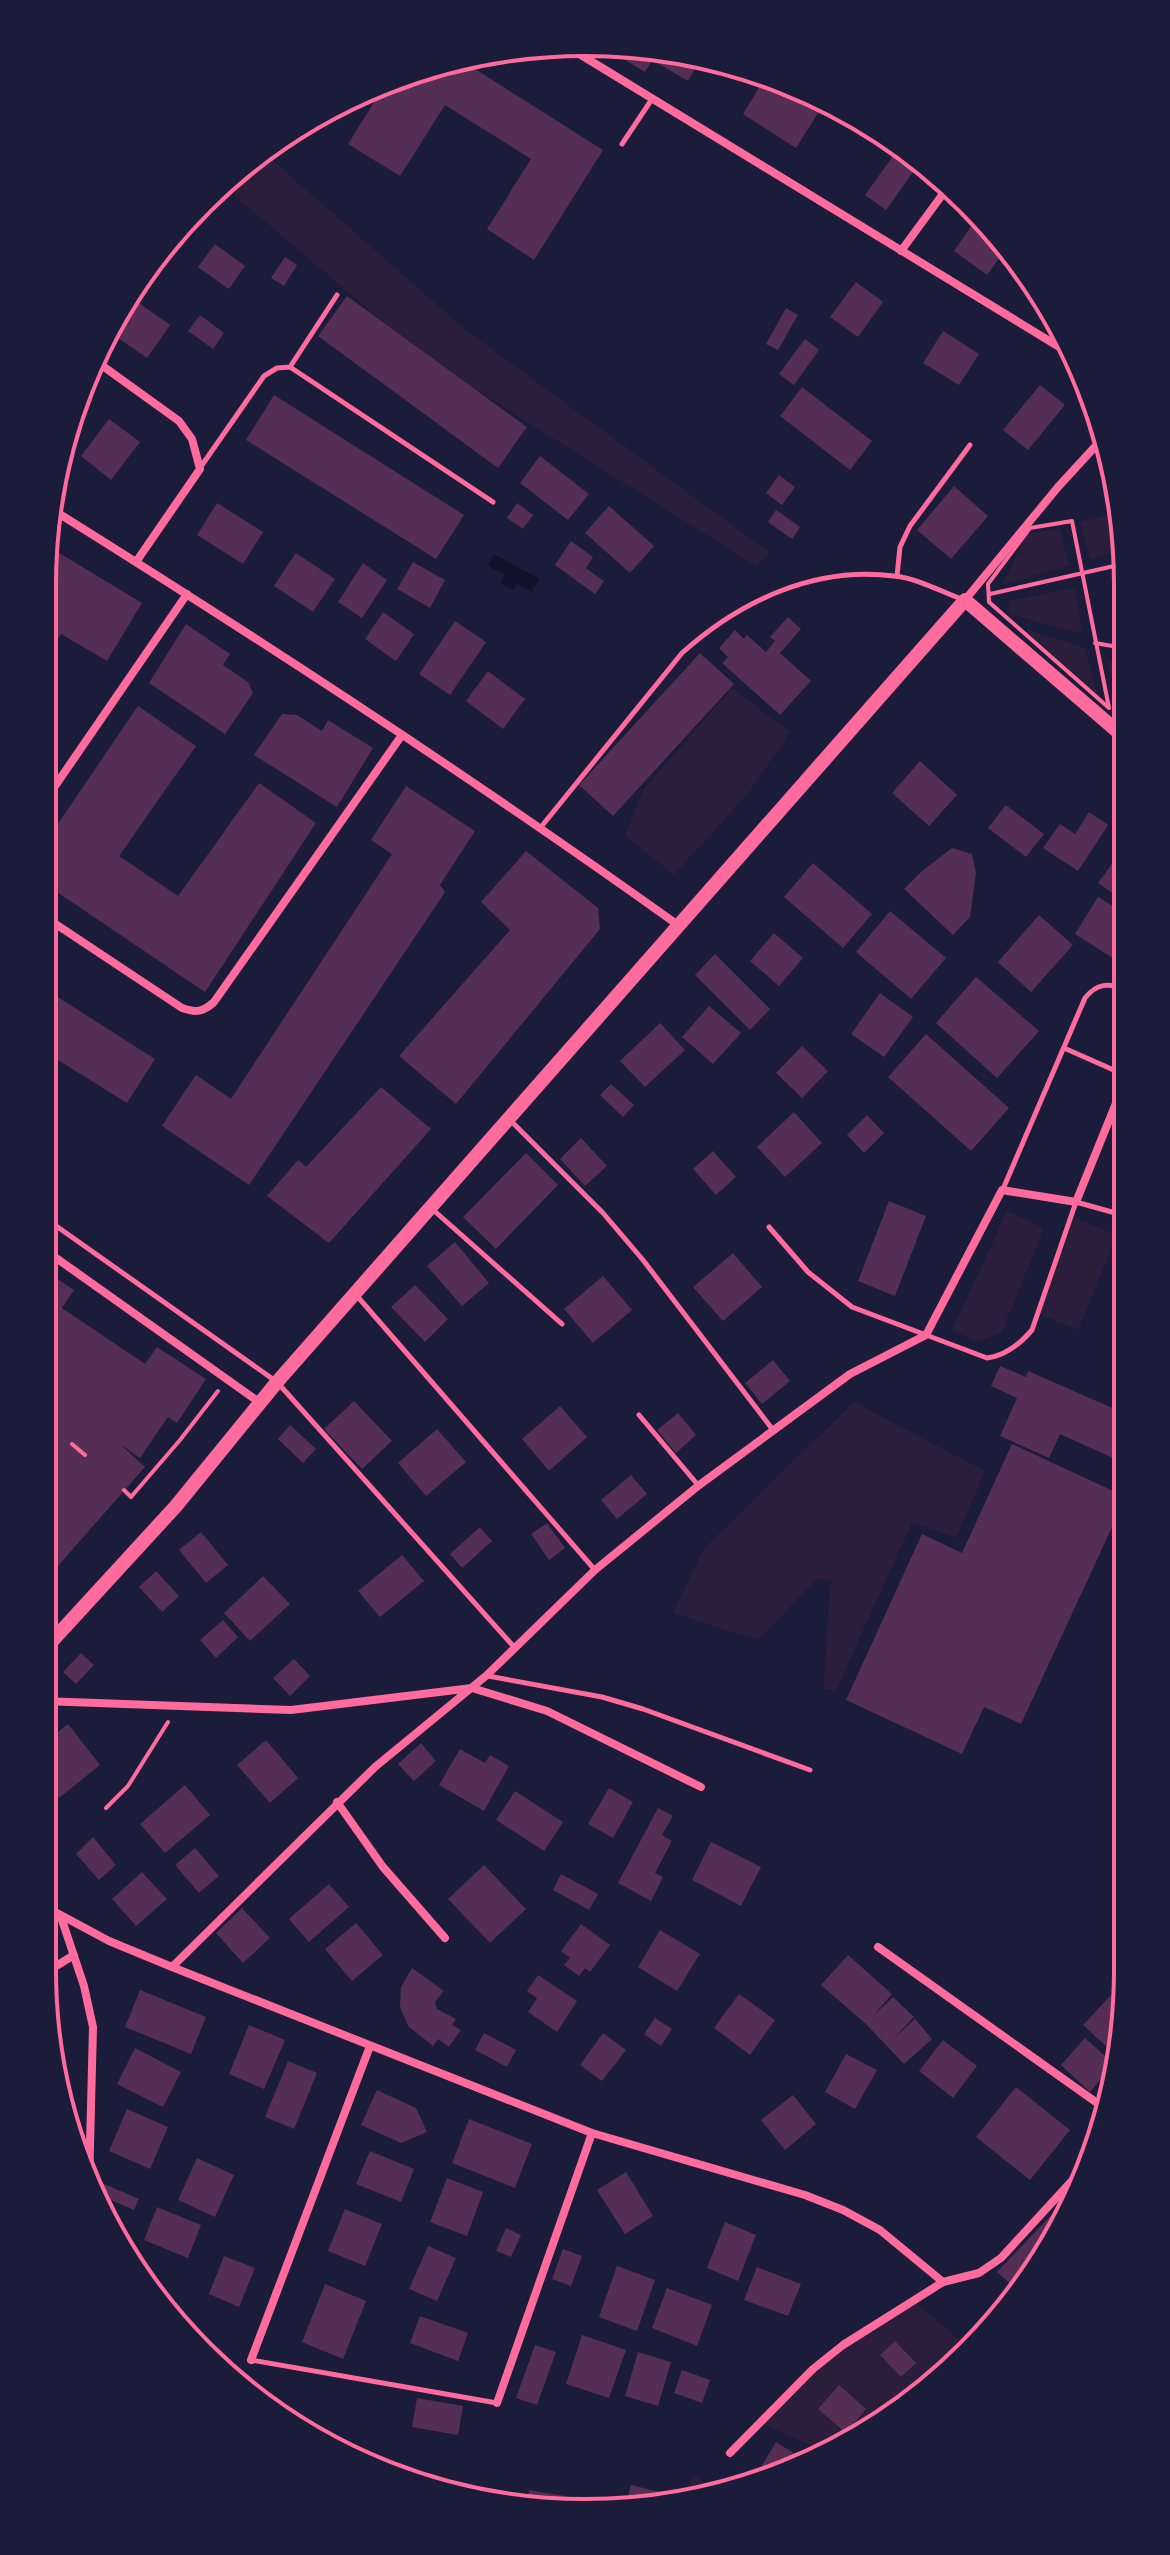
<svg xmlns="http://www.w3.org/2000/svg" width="1170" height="2555" viewBox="0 0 1170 2555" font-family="'Fira Sans Condensed',sans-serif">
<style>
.green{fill:#2a1e3b}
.water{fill:#12122b}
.building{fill:#542f53}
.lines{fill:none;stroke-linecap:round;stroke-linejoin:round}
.path{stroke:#ff6b9d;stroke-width:4}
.service{stroke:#ff6b9d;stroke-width:5}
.minor{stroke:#ff6b9d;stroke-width:8}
.tertiary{stroke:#ff6b9d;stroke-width:14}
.rim{fill:none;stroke:#ff6b9d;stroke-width:4}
</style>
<rect width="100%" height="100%" fill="#1b1b3a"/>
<path class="green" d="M262,151L467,331L770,553L756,566L426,358L223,186Z
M1119,497L1123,514V551L1090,559L1080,522L1104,516Z
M1060,529L1069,565L1002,585L1027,534Z
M1075,588L1082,634L1010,614L1008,601Z
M1025,629L1085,648L1097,694Z
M1108,660L1124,671V716L1117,711Z
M732,688L790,732L750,791L674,875L625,836L643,790Z
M1007,1211L1044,1228L1002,1332L978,1342L952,1330Z
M1075,1218L1117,1235L1078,1330L1037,1313Z
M854,1402L985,1471L956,1538L912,1522L836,1691L823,1689L831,1580L817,1579L758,1640L673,1613L704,1548Z
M916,2303L969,2348L856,2440L829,2453L760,2423L803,2372Z
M694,2475L720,2494L682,2502Z"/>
<path class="water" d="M494,554L539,579L532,592L517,584L513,590L501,583L505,575L488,566Z"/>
<path class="building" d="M626,46L690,52L702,56L688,81L652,60L645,72L620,57Z
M459,59L603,150L534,260L487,229L531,159L445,105L400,176L348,144L388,80Z
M766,76L820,110L796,148L743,114Z
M895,153L916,168L886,210L865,195Z
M972,225L1006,249L987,275L954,251Z
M215,244L245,266L229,289L198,267Z
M285,257L297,265L284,286L271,278Z
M856,282L883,302L858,337L830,317Z
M129,296L170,325L147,358L108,331Z
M347,296L527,427L498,468L318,336Z
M786,308L798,315L778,350L766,344Z
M200,315L224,333L213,349L188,331Z
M943,331L979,354L959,385L923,363Z
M805,339L819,350L794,385L779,374Z
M1040,385L1065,405L1028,450L1003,430Z
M802,387L872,441L850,470L780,416Z
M274,395L464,515L436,559L246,440Z
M76,401L82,405L71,420H70Z
M109,419L140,442L111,480L81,456Z
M540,456L589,494L568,520L520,483Z
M779,475L795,487L782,505L766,493Z
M954,486L988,516L951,559L917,530Z
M217,503L263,532L243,564L197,535Z
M517,503L533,515L523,529L507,518Z
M609,506L654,546L630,573L585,533Z
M776,510L800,527L792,539L768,522Z
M571,541L593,557L586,568L604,581L595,594L555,565Z
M46,545L142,603L107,661L61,634L42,666V585Z
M296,553L335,579L313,612L274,586Z
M413,562L445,580L430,608L397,589Z
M363,563L387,580L362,618L338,602Z
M383,612L414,634L396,661L365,639Z
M788,617L801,629L780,653L811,681L780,715L722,663L728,657L719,648L735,630L744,639L747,635L766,652L775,641L770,637Z
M455,621L486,642L450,695L419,674Z
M186,624L230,654L223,665L248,682L253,693L225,734L149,683Z
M700,653L734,684L613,816L579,785Z
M488,671L525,699L503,729L466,701Z
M138,706L196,746L119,856L178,896L259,783L316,823L205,992L42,882V847Z
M282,714L297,715L322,731L328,720L373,748L337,807L254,755Z
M920,761L957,795L929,826L892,793Z
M406,786L475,831L440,885L445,892L249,1185L162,1126L196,1075L231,1099L392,854L371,840Z
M1006,805L1044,834L1026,857L988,828Z
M1089,812L1108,825L1078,871L1043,848L1060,824L1075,834Z
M952,848L972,854L976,873L970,917L953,935L904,889L922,871Z
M526,851L598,908L600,929L456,1104L399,1056L510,930L481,902Z
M1119,854L1124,858L1125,902L1098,883Z
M813,863L872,914L843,948L784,897Z
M1098,897L1125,913V952L1119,962L1075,934Z
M890,911L946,958L911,999L856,952Z
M1039,915L1073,945L1031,992L998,962Z
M774,933L803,958L779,986L750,961Z
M715,954L770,1009L750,1030L695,975Z
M976,977L1039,1031L997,1078L936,1023Z
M42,987L155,1059L127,1103L42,1050Z
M880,993L913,1017L884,1057L851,1034Z
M709,1006L741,1033L713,1064L682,1037Z
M660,1023L685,1050L645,1087L620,1061Z
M926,1034L1009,1108L971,1151L888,1077Z
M802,1046L828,1071L802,1098L776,1073Z
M611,1084L634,1105L623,1117L600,1095Z
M381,1087L431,1129L329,1243L267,1196L298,1160L306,1167Z
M794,1112L822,1143L785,1177L757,1147Z
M867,1115L884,1133L864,1153L847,1135Z
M581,1138L607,1166L585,1186L560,1159Z
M713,1151L736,1177L716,1195L693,1169Z
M526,1153L558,1185L496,1249L463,1217Z
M889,1201L926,1216L895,1296L858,1281Z
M455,1242L489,1283L462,1306L427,1266Z
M733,1253L762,1287L723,1321L693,1287Z
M42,1269L74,1290L62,1308L145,1364L157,1347L206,1379L177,1423L168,1417L140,1458L120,1444L145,1467L42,1584Z
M603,1276L632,1310L593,1343L564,1309Z
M415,1285L448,1319L425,1342L391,1307Z
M773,1360L790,1381L762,1404L745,1383Z
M1000,1366L1026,1377L1028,1371L1126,1414V1464L1060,1434L1049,1458L1000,1436L1017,1398L991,1386Z
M354,1401L392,1441L362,1469L324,1429Z
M560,1406L587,1437L549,1471L522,1439Z
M678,1413L696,1435L676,1453L657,1430Z
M290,1425L316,1449L303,1463L278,1439Z
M437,1429L466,1462L426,1496L398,1463Z
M1012,1444L1126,1497L1021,1724L984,1707L962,1754L846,1700L922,1534L962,1553Z
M631,1475L647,1494L617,1519L601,1500Z
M547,1523L565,1548L549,1560L531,1534Z
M480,1527L492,1541L462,1568L450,1554Z
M201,1532L228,1565L206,1583L179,1550Z
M402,1555L424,1581L380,1617L358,1591Z
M156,1571L179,1596L162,1612L139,1587Z
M263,1576L290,1604L250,1641L224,1613Z
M223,1620L238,1637L216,1658L200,1640Z
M81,1653L94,1665L76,1684L63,1672Z
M294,1659L310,1676L290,1696L273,1678Z
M68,1724L100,1765L59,1798L42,1777V1745Z
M266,1740L298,1778L270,1803L237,1765Z
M421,1743L436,1761L414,1781L398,1764Z
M460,1749L485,1763L490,1755L509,1766L484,1811L439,1785Z
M185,1785L210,1815L165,1853L140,1824Z
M609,1788L633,1802L613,1838L588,1824Z
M515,1791L563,1822L544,1851L496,1820Z
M658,1808L673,1816L662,1835L672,1841L655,1873L663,1877L651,1901L618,1883Z
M93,1837L116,1865L99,1880L76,1854Z
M711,1842L761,1867L741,1906L692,1880Z
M195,1848L219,1876L199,1893L175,1865Z
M484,1865L526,1909L490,1943L448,1899Z
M142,1872L167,1899L136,1926L112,1899Z
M561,1874L598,1894L589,1910L553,1890Z
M329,1884L349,1907L309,1942L289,1919Z
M242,1908L270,1938L243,1963L216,1933Z
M356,1923L383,1955L352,1981L325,1949Z
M581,1924L610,1945L590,1972L585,1968L579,1976L564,1965L570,1958L561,1951Z
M660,1930L700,1954L677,1991L638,1967Z
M848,1955L892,1994L873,2016L893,1997L914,2017L893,2039L915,2019L932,2039L904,2064L866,2024L821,1985Z
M412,1968L444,1991L435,2002L437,2009L456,2019L452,2025L461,2030L449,2047L438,2039L433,2046L408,2026L400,2007L401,1987Z
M538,1975L577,2001L557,2032L528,2012L537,1998L527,1991Z
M140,1990L206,2017L191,2054L125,2027Z
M739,1994L775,2020L750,2055L714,2028Z
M1111,1995L1124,2008L1119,2058L1083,2025Z
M655,2018L672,2029L661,2046L644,2034Z
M249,2025L285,2040L264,2089L229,2074Z
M484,2033L516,2050L507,2067L475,2050Z
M603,2033L626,2050L602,2081L580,2065Z
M1085,2038L1114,2064L1090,2092L1061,2065Z
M943,2040L977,2066L953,2098L919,2071Z
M135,2048L181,2072L163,2107L117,2084Z
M846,2054L877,2070L855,2109L825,2092Z
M288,2061L317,2073L294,2129L265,2117Z
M1016,2087L1070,2130L1030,2180L976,2137Z
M377,2090L416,2108L427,2132L401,2143L361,2125Z
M793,2095L816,2124L785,2150L761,2120Z
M127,2109L168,2127L150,2169L109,2151Z
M469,2119L532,2144L515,2188L452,2163Z
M370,2151L414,2169L401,2202L356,2184Z
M197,2158L234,2175L215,2217L178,2200Z
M626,2172L653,2216L625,2234L597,2190Z
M447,2178L483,2192L467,2236L430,2222Z
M102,2183L139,2199L134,2210L97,2194Z
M157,2207L201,2225L188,2258L144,2240Z
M1058,2208L1064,2214L1017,2290L997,2272Z
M345,2209L382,2224L365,2266L328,2251Z
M725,2222L756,2235L738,2281L707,2268Z
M506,2228L521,2235L511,2257L496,2251Z
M428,2246L456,2258L437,2301L409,2289Z
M563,2249L582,2256L571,2286L552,2279Z
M224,2256L255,2268L239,2307L209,2294Z
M617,2266L655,2280L637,2331L599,2317Z
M757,2267L801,2284L788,2316L744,2300Z
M135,2270L149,2272L147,2286Z
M325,2284L366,2301L343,2359L302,2342Z
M667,2288L712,2305L697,2346L652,2328Z
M420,2316L468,2333L458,2361L410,2343Z
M582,2335L626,2350L609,2398L566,2384Z
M895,2341L916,2363L901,2377L880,2355Z
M535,2345L556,2352L537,2405L516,2398Z
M638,2352L671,2362L658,2406L625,2396Z
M682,2370L710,2380L702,2403L674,2393Z
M839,2385L866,2409L846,2433L818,2409Z
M417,2398L463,2406L458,2435L412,2427Z
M776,2442L808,2462L768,2481L757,2474Z
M336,2447L356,2452L355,2456L335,2449Z
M631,2485L668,2494L665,2506L625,2507Z
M529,2490L571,2497L570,2506L527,2504Z"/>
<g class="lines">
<path class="path" d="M1072,521L1109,708L989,602L988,584L1030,528Z
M990,594L1123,564
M1095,643L1118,647L1124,651
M72,1444L85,1455
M124,1490L131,1497L180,1440L218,1391
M106,1808L128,1786L168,1722"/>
<path class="service" d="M622,144L652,99
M290,367L337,295
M200,468L264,376L277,368L290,367L493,502
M897,576L900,547L910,526L970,445
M541,827L682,653C740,601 814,566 894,576C917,578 942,592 964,600
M1064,1048L1125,1075
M511,1121L603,1213L643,1260L773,1430
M1003,1189L1085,998C1097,983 1108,983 1125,989
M431,1208L562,1324
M42,1216L277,1382L515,1648
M769,1227L808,1272L852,1307L987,1358C1005,1356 1020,1344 1032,1330L1076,1202L1126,1216
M357,1296L595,1570
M639,1415L698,1485
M488,1676L602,1697L643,1709L810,1770
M251,2360L497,2403"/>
<path class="minor" d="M563,44L1074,356
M901,251L948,187
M93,359L179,421L192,439L200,469L136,562
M50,508C263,641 474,779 678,925
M965,600L1058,487L1103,438
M42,805L187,594
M42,915L182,1008C196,1013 203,1012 214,1002L402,735
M42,1248L259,1402
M42,1701L291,1710L472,1688L547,1711L701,1787
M337,1802L383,1867L445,1938
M42,1905L109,1941L172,1967L592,2133L805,2195L843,2210L880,2230L943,2282
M61,1917L84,1986L93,2027L89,2185
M878,1947L1107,2110
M172,1967L375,1767L487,1675L595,1570L698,1486L850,1374L926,1335L1002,1190L1076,1202L1125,1081
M43,1974L74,1955
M251,2360L370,2046
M497,2403L592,2133
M730,2453L813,2369L843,2345L943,2282L979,2273L1001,2258L1092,2159"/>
<path class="tertiary" d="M42,1652L176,1506L277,1382L965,600L1124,737"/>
</g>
<path d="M0 0H1170V2555H0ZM585 56H585A529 529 0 0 1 1114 585V1970A529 529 0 0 1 585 2499H585A529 529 0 0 1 56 1970V585A529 529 0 0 1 585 56Z" fill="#1b1b3a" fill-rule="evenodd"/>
<path class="rim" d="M585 56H585A529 529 0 0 1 1114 585V1970A529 529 0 0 1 585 2499H585A529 529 0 0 1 56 1970V585A529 529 0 0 1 585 56Z"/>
</svg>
